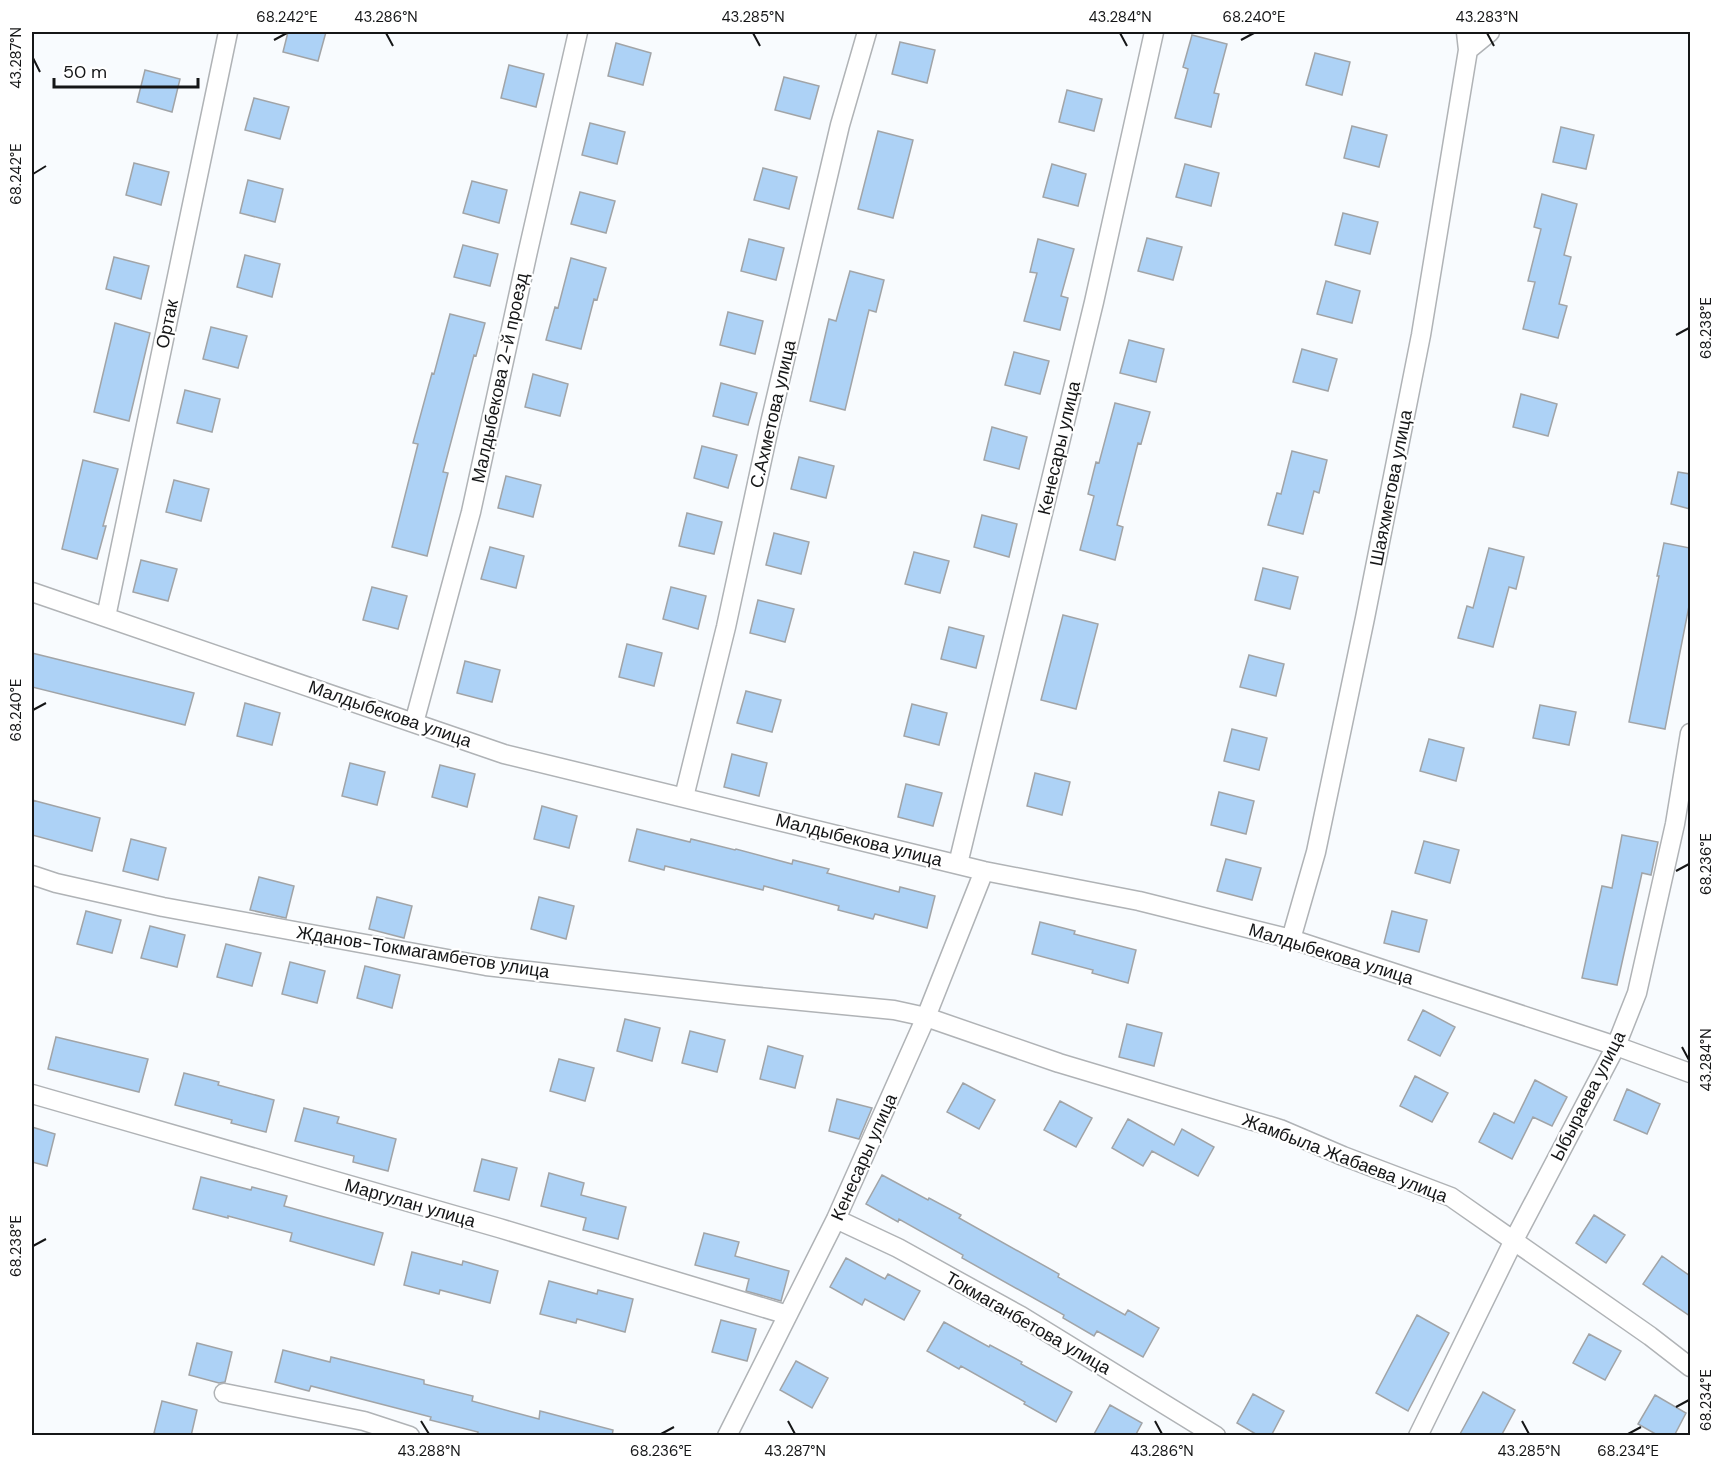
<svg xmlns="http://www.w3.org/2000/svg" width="1722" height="1467" viewBox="0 0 1722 1467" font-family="'DM Sans',sans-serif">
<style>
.building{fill:#add2f6;stroke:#a1a4a7;stroke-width:1.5}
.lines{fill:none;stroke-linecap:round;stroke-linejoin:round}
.minor-casing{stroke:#b0b3b6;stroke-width:21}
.minor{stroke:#fff;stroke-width:18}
.ticks{fill:none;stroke:#151617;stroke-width:2}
.labels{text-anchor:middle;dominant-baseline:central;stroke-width:4.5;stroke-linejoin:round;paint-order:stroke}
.street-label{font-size:18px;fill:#151617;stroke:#fff}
.neatline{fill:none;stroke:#151617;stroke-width:2}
.ticks-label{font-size:15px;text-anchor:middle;fill:#151617}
</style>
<rect width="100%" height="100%" fill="#f8fbfe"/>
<path class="building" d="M288,32H326L318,61L283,52Z
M1192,35L1227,44L1214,93L1219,94L1211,127L1175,118L1188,69L1183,67Z
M900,42L935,50L927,83L892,74Z
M616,43L651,53L643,85L608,76Z
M1315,53L1350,62L1342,95L1306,85Z
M509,65L544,74L536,107L501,98Z
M145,70L180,79L172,112L137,102Z
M784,77L819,86L810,119L775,110Z
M1067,90L1102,99L1094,131L1059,122Z
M254,98L289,107L280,139L245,130Z
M590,123L625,132L617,164L582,155Z
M1352,126L1387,135L1379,167L1344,158Z
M1561,127L1594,135L1586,169L1553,162Z
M878,131L913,140L893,218L858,209Z
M134,163L169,172L161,205L126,195Z
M1052,164L1086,174L1078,206L1043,197Z
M1185,164L1219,173L1211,206L1176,197Z
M763,168L797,177L789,209L754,200Z
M248,180L283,189L275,222L240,213Z
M472,181L507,190L499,223L463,213Z
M580,192L615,201L606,233L571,224Z
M1542,194L1577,204L1564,255L1571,257L1559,304L1567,306L1558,338L1523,329L1535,282L1528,281L1541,229L1534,227Z
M1343,213L1378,222L1370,254L1335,245Z
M1147,238L1182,247L1173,280L1138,271Z
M749,239L784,248L776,280L741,271Z
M1038,239L1074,249L1061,296L1068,298L1060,330L1024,321L1037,273L1030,272Z
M463,245L498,254L490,286L454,277Z
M245,255L280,264L272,297L237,287Z
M114,257L149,266L141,299L106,289Z
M571,258L606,268L597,300L594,299L581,349L546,340L555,307L558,308Z
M850,271L884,280L876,312L869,310L845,410L810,401L829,319L836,321Z
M1326,281L1360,291L1352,323L1317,314Z
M728,312L763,321L755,354L720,345Z
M450,314L485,323L476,356L474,355L443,472L448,473L427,556L392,547L418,444L413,443L432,373L434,374Z
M115,323L150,333L129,421L94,412Z
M211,327L247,336L238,368L203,359Z
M1129,340L1164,349L1156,382L1120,373Z
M1302,349L1337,359L1328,391L1293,382Z
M1014,352L1049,361L1040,394L1005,385Z
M533,374L568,384L560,416L525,407Z
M721,383L757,393L748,425L713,416Z
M185,390L220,399L212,432L177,423Z
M1521,394L1557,404L1548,436L1513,427Z
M1115,403L1150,412L1141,444L1138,443L1117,525L1123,527L1115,560L1080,550L1094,496L1088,494L1096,462L1099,463Z
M992,427L1027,437L1019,469L984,460Z
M702,446L737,455L728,488L694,478Z
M1292,451L1327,460L1319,493L1314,491L1303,534L1268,525L1277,493L1281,494Z
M799,457L834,466L826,498L791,489Z
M83,460L118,469L103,526H106L97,559L62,549Z
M1678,472L1690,474V509L1671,504Z
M506,476L541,485L533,517L498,508Z
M174,480L209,489L201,521L166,512Z
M687,513L722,522L714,554L679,546Z
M982,515L1017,524L1009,557L974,547Z
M774,533L809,542L801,574L766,565Z
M1664,543L1690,548V601L1665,729L1629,722L1659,576H1657Z
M490,547L524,556L516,588L481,579Z
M1489,548L1524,557L1516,589L1509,587L1493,647L1458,638L1467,606L1473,608Z
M914,552L949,561L940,593L905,584Z
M141,560L177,569L168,601L133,592Z
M1263,568L1298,577L1290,609L1255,600Z
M372,587L407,596L398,629L363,620Z
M671,587L706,596L698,629L663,619Z
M758,600L794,609L785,642L750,633Z
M1063,615L1098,624L1076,709L1041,700Z
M949,627L984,636L976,668L941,659Z
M627,644L662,653L654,686L619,677Z
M32,653L194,693L185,725L32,687Z
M1249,655L1284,664L1276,696L1240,687Z
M465,661L500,670L492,702L457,693Z
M746,691L781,700L772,732L737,723Z
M245,703L280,713L272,745L237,736Z
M912,704L947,713L939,745L904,736Z
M1540,705L1576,712L1569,745L1533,738Z
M1232,729L1267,738L1259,770L1224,761Z
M1429,739L1464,748L1456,781L1420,771Z
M732,754L767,763L759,796L724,787Z
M350,763L385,772L377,805L342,796Z
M440,765L475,774L467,807L432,797Z
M1035,773L1070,782L1062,815L1027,806Z
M906,784L942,793L933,826L898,817Z
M1219,792L1254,801L1246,834L1211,825Z
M32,800L100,818L92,851L32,835Z
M542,806L577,816L569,848L534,839Z
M637,829L690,842L691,839L735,850L736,849L792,864L793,860L829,869L827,873L899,892L900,887L935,896L927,928L875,914L873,919L838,910L839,906L764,886L763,890L665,866L664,870L629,861Z
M1622,835L1658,842L1651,875L1642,873L1617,985L1582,978L1602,886L1612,888Z
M131,839L166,848L158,880L123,871Z
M1424,841L1459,850L1450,883L1415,873Z
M1226,859L1261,868L1252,900L1217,891Z
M259,877L294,886L286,918L250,910Z
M377,897L412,906L404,938L369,929Z
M539,897L574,906L566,939L531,929Z
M86,911L121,920L112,953L77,944Z
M1392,911L1427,920L1419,952L1384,943Z
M1040,922L1075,931L1074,934L1136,950L1128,983L1092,973L1093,970L1032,954Z
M150,926L185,935L177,967L141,958Z
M226,944L261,953L252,986L217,977Z
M290,962L325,971L317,1003L282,994Z
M365,966L400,975L392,1008L357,998Z
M1423,1010L1455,1027L1440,1056L1408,1040Z
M625,1019L660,1028L652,1061L617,1051Z
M1127,1024L1162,1033L1154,1066L1119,1057Z
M690,1031L725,1040L717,1072L682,1063Z
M56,1037L148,1059L139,1092L48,1069Z
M768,1046L803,1056L795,1088L760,1079Z
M559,1059L594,1068L585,1101L550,1091Z
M184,1073L219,1082L218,1085L274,1100L266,1132L231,1123L232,1120L175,1105Z
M1415,1076L1448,1093L1432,1122L1400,1106Z
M1535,1080L1567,1097L1552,1126L1533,1117L1512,1159L1479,1142L1494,1113L1514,1123Z
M963,1083L995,1100L979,1129L947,1112Z
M1627,1089L1660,1104L1647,1134L1614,1120Z
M837,1099L872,1108L859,1139L829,1131Z
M1060,1101L1092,1118L1076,1147L1044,1130Z
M304,1108L339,1117L337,1123L396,1139L388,1171L353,1162L354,1156L295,1141Z
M1128,1119L1174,1145L1182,1129L1214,1147L1198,1176L1152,1151L1143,1166L1112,1148Z
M32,1127L55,1134L47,1166L32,1162Z
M482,1159L517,1168L509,1200L474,1191Z
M549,1173L584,1183L581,1195L626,1207L618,1239L583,1230L586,1218L541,1206Z
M882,1175L928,1200L929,1198L961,1215L959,1218L1059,1274L1058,1277L1125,1315L1128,1310L1159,1328L1143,1357L1097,1331L1094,1336L1063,1318L1064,1315L962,1258L963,1255L899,1219L898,1222L866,1204Z
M201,1177L251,1190L252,1187L287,1196L284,1206L383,1233L374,1265L290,1241L292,1233L228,1216V1218L193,1209Z
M1594,1215L1625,1235L1606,1263L1576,1243Z
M704,1233L739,1242L735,1256L789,1271L781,1301L746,1291L749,1279L695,1265Z
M412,1252L462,1265L463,1261L498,1271L490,1303L440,1290L439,1294L404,1285Z
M1662,1256L1690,1276V1316L1643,1284Z
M846,1258L885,1279L888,1274L920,1291L904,1320L865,1299L862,1305L830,1287Z
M549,1281L597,1294L598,1290L633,1299L625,1332L577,1319L576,1323L540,1314Z
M1417,1315L1449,1333L1408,1411L1376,1393Z
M721,1320L756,1329L747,1361L712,1352Z
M944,1322L989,1347L990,1345L1022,1362L1021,1364L1072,1392L1056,1422L1024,1404L1025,1402L961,1366L959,1369L927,1351Z
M1589,1334L1621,1351L1605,1380L1573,1363Z
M197,1343L232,1352L225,1382L219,1383L189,1375Z
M283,1350L330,1362L331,1357L424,1380V1384L473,1396L472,1401L539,1419L540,1411L613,1430L612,1436H477L478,1432L430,1420L431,1417L311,1386L309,1391L275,1382Z
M796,1361L828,1378L812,1408L780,1390Z
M1483,1392L1515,1410L1501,1436H1459Z
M1253,1394L1284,1411L1271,1436H1259L1237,1423Z
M1655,1395L1686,1413L1674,1436H1659L1638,1424Z
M162,1401L197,1410L191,1436H162L154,1433Z
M1110,1405L1142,1423L1135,1436H1093Z"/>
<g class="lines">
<defs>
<path id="minor" d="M1468,50L1490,32
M32,592L504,754L984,871L1139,901L1291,939L1616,1046L1690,1073
M106,617L228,32
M414,723L471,512L528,251L578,32
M684,797L726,627L770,423L840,125L867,32
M958,864L1094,302L1154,32
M32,875L56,883L163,907L486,966L739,995L894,1010L926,1017L1059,1063L1280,1129L1343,1156L1451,1197L1650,1336L1690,1367
M1291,939L1316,852L1365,618L1421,335L1468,50L1466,32
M32,1094L499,1228L788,1315
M836,1219L898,1248L1021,1316L1216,1436
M224,1393L364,1421L410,1436
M727,1436L836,1219L926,1017L984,871
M1418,1436L1514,1240L1616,1046L1637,993L1675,824L1690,733"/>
</defs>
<use href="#minor" class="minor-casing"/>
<use href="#minor" class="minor"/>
</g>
<path class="ticks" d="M386,33L393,46M753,33L760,46M1120,33L1127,46M1487,33L1494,46M274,40L287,33M1241,40L1254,33M33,58L40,72M33,174L46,166M1676,335L1689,328M33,710L46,703M1676,871L1689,864M1682,1047L1689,1060M33,1246L46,1239M1676,1407L1689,1400M421,1421L429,1434M788,1421L795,1434M1155,1421L1162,1434M1522,1421L1529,1434M661,1434L674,1427M1628,1434L1641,1427"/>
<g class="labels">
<g class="street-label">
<text transform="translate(167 324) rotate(-78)">Ортак</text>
<text transform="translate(500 378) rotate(-78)">Малдыбекова 2-й проезд</text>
<text transform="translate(773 414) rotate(-77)">С.Ахметова улица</text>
<text transform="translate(1059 448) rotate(-77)">Кенесары улица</text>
<text transform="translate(1391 488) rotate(-79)">Шаяхметова улица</text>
<text transform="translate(390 714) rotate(19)">Малдыбекова улица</text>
<text transform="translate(859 840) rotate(14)">Малдыбекова улица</text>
<text transform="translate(423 952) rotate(9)">Жданов-Токмагамбетов улица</text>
<text transform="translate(1331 954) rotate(17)">Малдыбекова улица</text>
<text transform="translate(1588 1096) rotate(-63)">Ыбыраева улица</text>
<text transform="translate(864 1157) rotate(-66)">Кенесары улица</text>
<text transform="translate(1345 1158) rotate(21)">Жамбыла Жабаева улица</text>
<text transform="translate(410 1203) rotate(16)">Маргулан улица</text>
<text transform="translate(1028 1323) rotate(30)">Токмаганбетова улица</text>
</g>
</g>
<rect width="1722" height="1467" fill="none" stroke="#ffffff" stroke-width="66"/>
<path d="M54 78v9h144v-9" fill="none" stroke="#151617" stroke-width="3"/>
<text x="63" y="78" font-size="18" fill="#151617" stroke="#ffffff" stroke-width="4.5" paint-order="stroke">50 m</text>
<rect x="33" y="33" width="1656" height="1401" class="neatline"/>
<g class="ticks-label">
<text x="287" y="22">68.242°E</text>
<text x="386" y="22">43.286°N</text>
<text x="753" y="22">43.285°N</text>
<text x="1120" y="22">43.284°N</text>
<text x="1254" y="22">68.240°E</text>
<text x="1487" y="22">43.283°N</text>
<text transform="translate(16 58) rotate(-90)" y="5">43.287°N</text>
<text transform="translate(16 174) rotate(-90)" y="5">68.242°E</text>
<text transform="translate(1706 328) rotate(-90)" y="5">68.238°E</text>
<text transform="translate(16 710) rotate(-90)" y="5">68.240°E</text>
<text transform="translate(1706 864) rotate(-90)" y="5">68.236°E</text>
<text transform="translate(1706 1060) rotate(-90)" y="5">43.284°N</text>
<text transform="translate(16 1246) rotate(-90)" y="5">68.238°E</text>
<text transform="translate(1706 1400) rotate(-90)" y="5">68.234°E</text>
<text x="429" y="1456">43.288°N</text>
<text x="661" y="1456">68.236°E</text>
<text x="795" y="1456">43.287°N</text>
<text x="1162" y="1456">43.286°N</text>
<text x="1529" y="1456">43.285°N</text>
<text x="1628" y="1456">68.234°E</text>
</g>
</svg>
